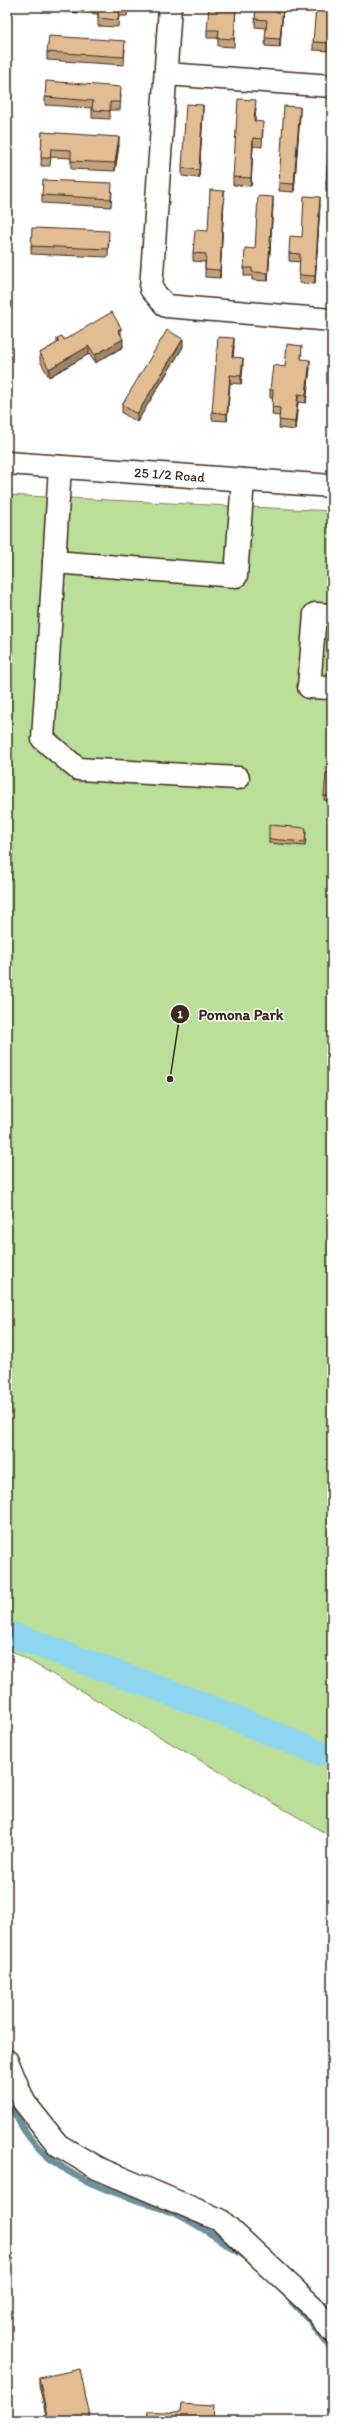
<svg xmlns="http://www.w3.org/2000/svg" width="339" height="2428" viewBox="0 0 339 2428" font-family="Itim,sans-serif">
<style>
.green{fill:#bbde98;stroke:#7b845b}
.lines{fill:none;stroke-linecap:round;stroke-linejoin:round}
.stream{stroke:#6d919c;stroke-width:7}
.canal{stroke:#8ed6f0;stroke-width:26}
.minor-casing{stroke:#3b2a1e;stroke-width:25}
.minor{stroke:#fff;stroke-width:22}
.wall{fill:#c2a37e;stroke:#3b2a1e}
.shaded-wall{fill:#9e8467;stroke:#3b2a1e}
.building{fill:#e2bd93;stroke:#3b2a1e}
.labels{text-anchor:middle;dominant-baseline:central;stroke-width:3;stroke-linejoin:round;paint-order:stroke}
.street-label{font-size:14px;fill:#3b2a1e;stroke:#fff}
.leader{fill:none;stroke:#3b2a1e;stroke-width:1.5}
.callout-dot{fill:#3b2a1e;stroke:#fff;stroke-width:1.5}
.mark-label{font-size:12px;text-anchor:middle;font-weight:bold;fill:#fff}
.callout-label{font-size:15px;text-anchor:middle;font-weight:bold;fill:#3b2a1e;stroke:#fff;stroke-width:3;stroke-linejoin:round;paint-order:stroke}
</style>
<rect width="100%" height="100%" fill="#fff"/>
<filter id="ink" filterUnits="userSpaceOnUse"><feTurbulence type="fractalNoise" baseFrequency=".025" numOctaves="2"/><feDisplacementMap in="SourceGraphic" scale="8" xChannelSelector="R" yChannelSelector="G"/><feConvolveMatrix kernelMatrix="1 2 1 2 8 2 1 2 1" color-interpolation-filters="sRGB"/></filter>
<g filter="url(#ink)">
<path class="green" d="M7,495L332,511V1837L7,1648Z"/>
<g class="lines">
<path class="stream" d="M7,2092C11,2102 14,2113 20,2123C53,2181 117,2191 174,2213C196,2222 224,2243 245,2256
M292,2302L308,2318L332,2350"/>
<path class="canal" d="M7,1633L206,1706L319,1753"/>
<defs>
<g id="minor">
<path d="M170,7L151,289L166,306L332,320"/>
<path d="M166,74L332,86"/>
<path id="s1" d="M7,463L332,486"/>
<path d="M60,467L43,739L78,769L238,778"/>
<path d="M54,562L236,576L243,480"/>
<path d="M332,615L315,614L309,687L332,688"/>
<path d="M7,2061L24,2102L58,2145L97,2168L220,2220L312,2306L332,2331"/>
</g>
</defs>
<use href="#minor" class="minor-casing"/>
<use href="#minor" class="minor"/>
</g>
<path class="wall" d="M63,7H128L127,16H119L118,27L98,26V14L63,12Z
M236,7L234,47L218,46V38H207V30Z
M256,7H283L280,47L265,46L266,28L255,27Z
M332,7V31L331,51L313,50V42Z
M125,49L124,65L47,60V52Z
M121,95L120,110H110V119L92,118V108L45,105V97Z
M332,103V193L326,192V184Z
M256,108L255,121L263,129L262,147L253,146L251,186L233,185V177Z
M203,113L199,178L182,176V168Z
M300,115L294,192L279,191V183Z
M42,132L119,145L115,171L71,169V158L51,157L50,166H41Z
M112,191L111,207L42,203V195Z
M224,199L220,278L205,277V262L193,261V253L208,231Z
M273,205L268,281L252,280V276H244V268L255,249Z
M320,205L315,284L299,283L300,262L289,261V253L302,237Z
M109,239L108,257L31,254V246Z
M121,336L123,347L95,363L89,354L49,377L40,361V353L57,343V338L64,340Z
M234,346L233,357L243,366L241,384L230,383L227,421L212,420V412Z
M183,347L137,422L122,413V405Z
M302,354L301,359L310,368L306,403L298,402L295,430L279,428L280,416L272,415L273,398H270V390L285,367Z
M332,773V801L324,800V796Z
M306,832L305,846L269,843V839Z
M39,2378L91,2421H47L39,2385Z"/>
<path class="shaded-wall" d="M283,7L280,47V39Z
M332,23V31L331,51V43Z
M203,105V113L199,178V170Z
M300,107V115L294,192V184Z
M119,137V145L115,171V163Z
M253,138V146L251,186V178Z
M224,191V199L220,278V270Z
M273,197V205L268,281V273Z
M320,197V205L315,284V276Z
M121,328V336L118,330Z
M234,338V346L232,365V357Z
M123,339V347L95,363V355Z
M183,339V347L137,422V414Z
M89,346V354L49,377V369Z
M243,358V366L241,384V376Z
M310,360V368L306,403V395Z
M230,375V383L227,421V414Z
M298,394V402L295,430V422Z"/>
<path class="building" d="M99,7H127V8H119L118,20L98,18Z
M209,7H236L234,39L218,38L219,30H207Z
M256,7H283L280,39L265,38L267,20L255,19Z
M316,7H332V23L331,43L313,42Z
M49,36L125,41L124,57L47,52Z
M46,81L121,87L120,102H110V111L92,110L93,101L45,97Z
M238,99L256,100L254,121L263,122L262,139L253,138L251,178L233,177Z
M332,103V185L326,184Z
M186,104L203,105L199,170L182,168Z
M284,106L300,107L294,184L279,183Z
M42,132L119,137L115,163L71,161V150L51,149L50,158H41Z
M43,180L112,183L111,199L42,195Z
M210,190L224,191L220,270L205,269L206,254L193,253L195,230L208,231Z
M258,196L273,197L268,273L252,272V268H244L245,248L255,249Z
M304,196L320,197L315,276L299,275L300,254L289,253L290,236L302,237Z
M32,228L109,231L108,249L31,246Z
M112,312L121,328L118,330L123,339L95,355L89,346L49,369L40,353L59,342L57,338L62,336L64,340Z
M167,330L183,339L137,414L122,405Z
M218,337L234,338L232,357L243,358L241,376L230,375L227,414L212,412Z
M287,344L302,346L301,359L310,360L306,395L298,394L295,422L279,420L280,408L272,407L273,390H270L273,365L285,367Z
M326,773H332V796H324Z
M269,825L306,828L305,842L269,839Z
M80,2369L91,2421H48L39,2378Z
M181,2404L213,2406L212,2421H147L148,2411L180,2413Z"/>
</g>
<g class="labels">
<g class="street-label">
<text stroke="none"><textPath href="#s1" startOffset="163">25 1/2 Road</textPath></text>
</g>
</g>
<path class="leader" d="M170 1079L180 1014"/>
<g class="callout-dot">
<circle cx="170" cy="1079" r="4"/>
<circle cx="180" cy="1014" r="10"/>
</g>
<g class="mark-label">
<text x="180" y="1018">1</text>
</g>
<g class="callout-label">
<text x="241" y="1020">Pomona Park</text>
</g>
<rect width="339" height="2428" fill="none" stroke="#fff" stroke-width="24"/>
<rect x="12" y="12" width="315" height="2404" fill="none" stroke="#3b2a1e" stroke-width="1.5" filter="url(#ink)"/>
</svg>
